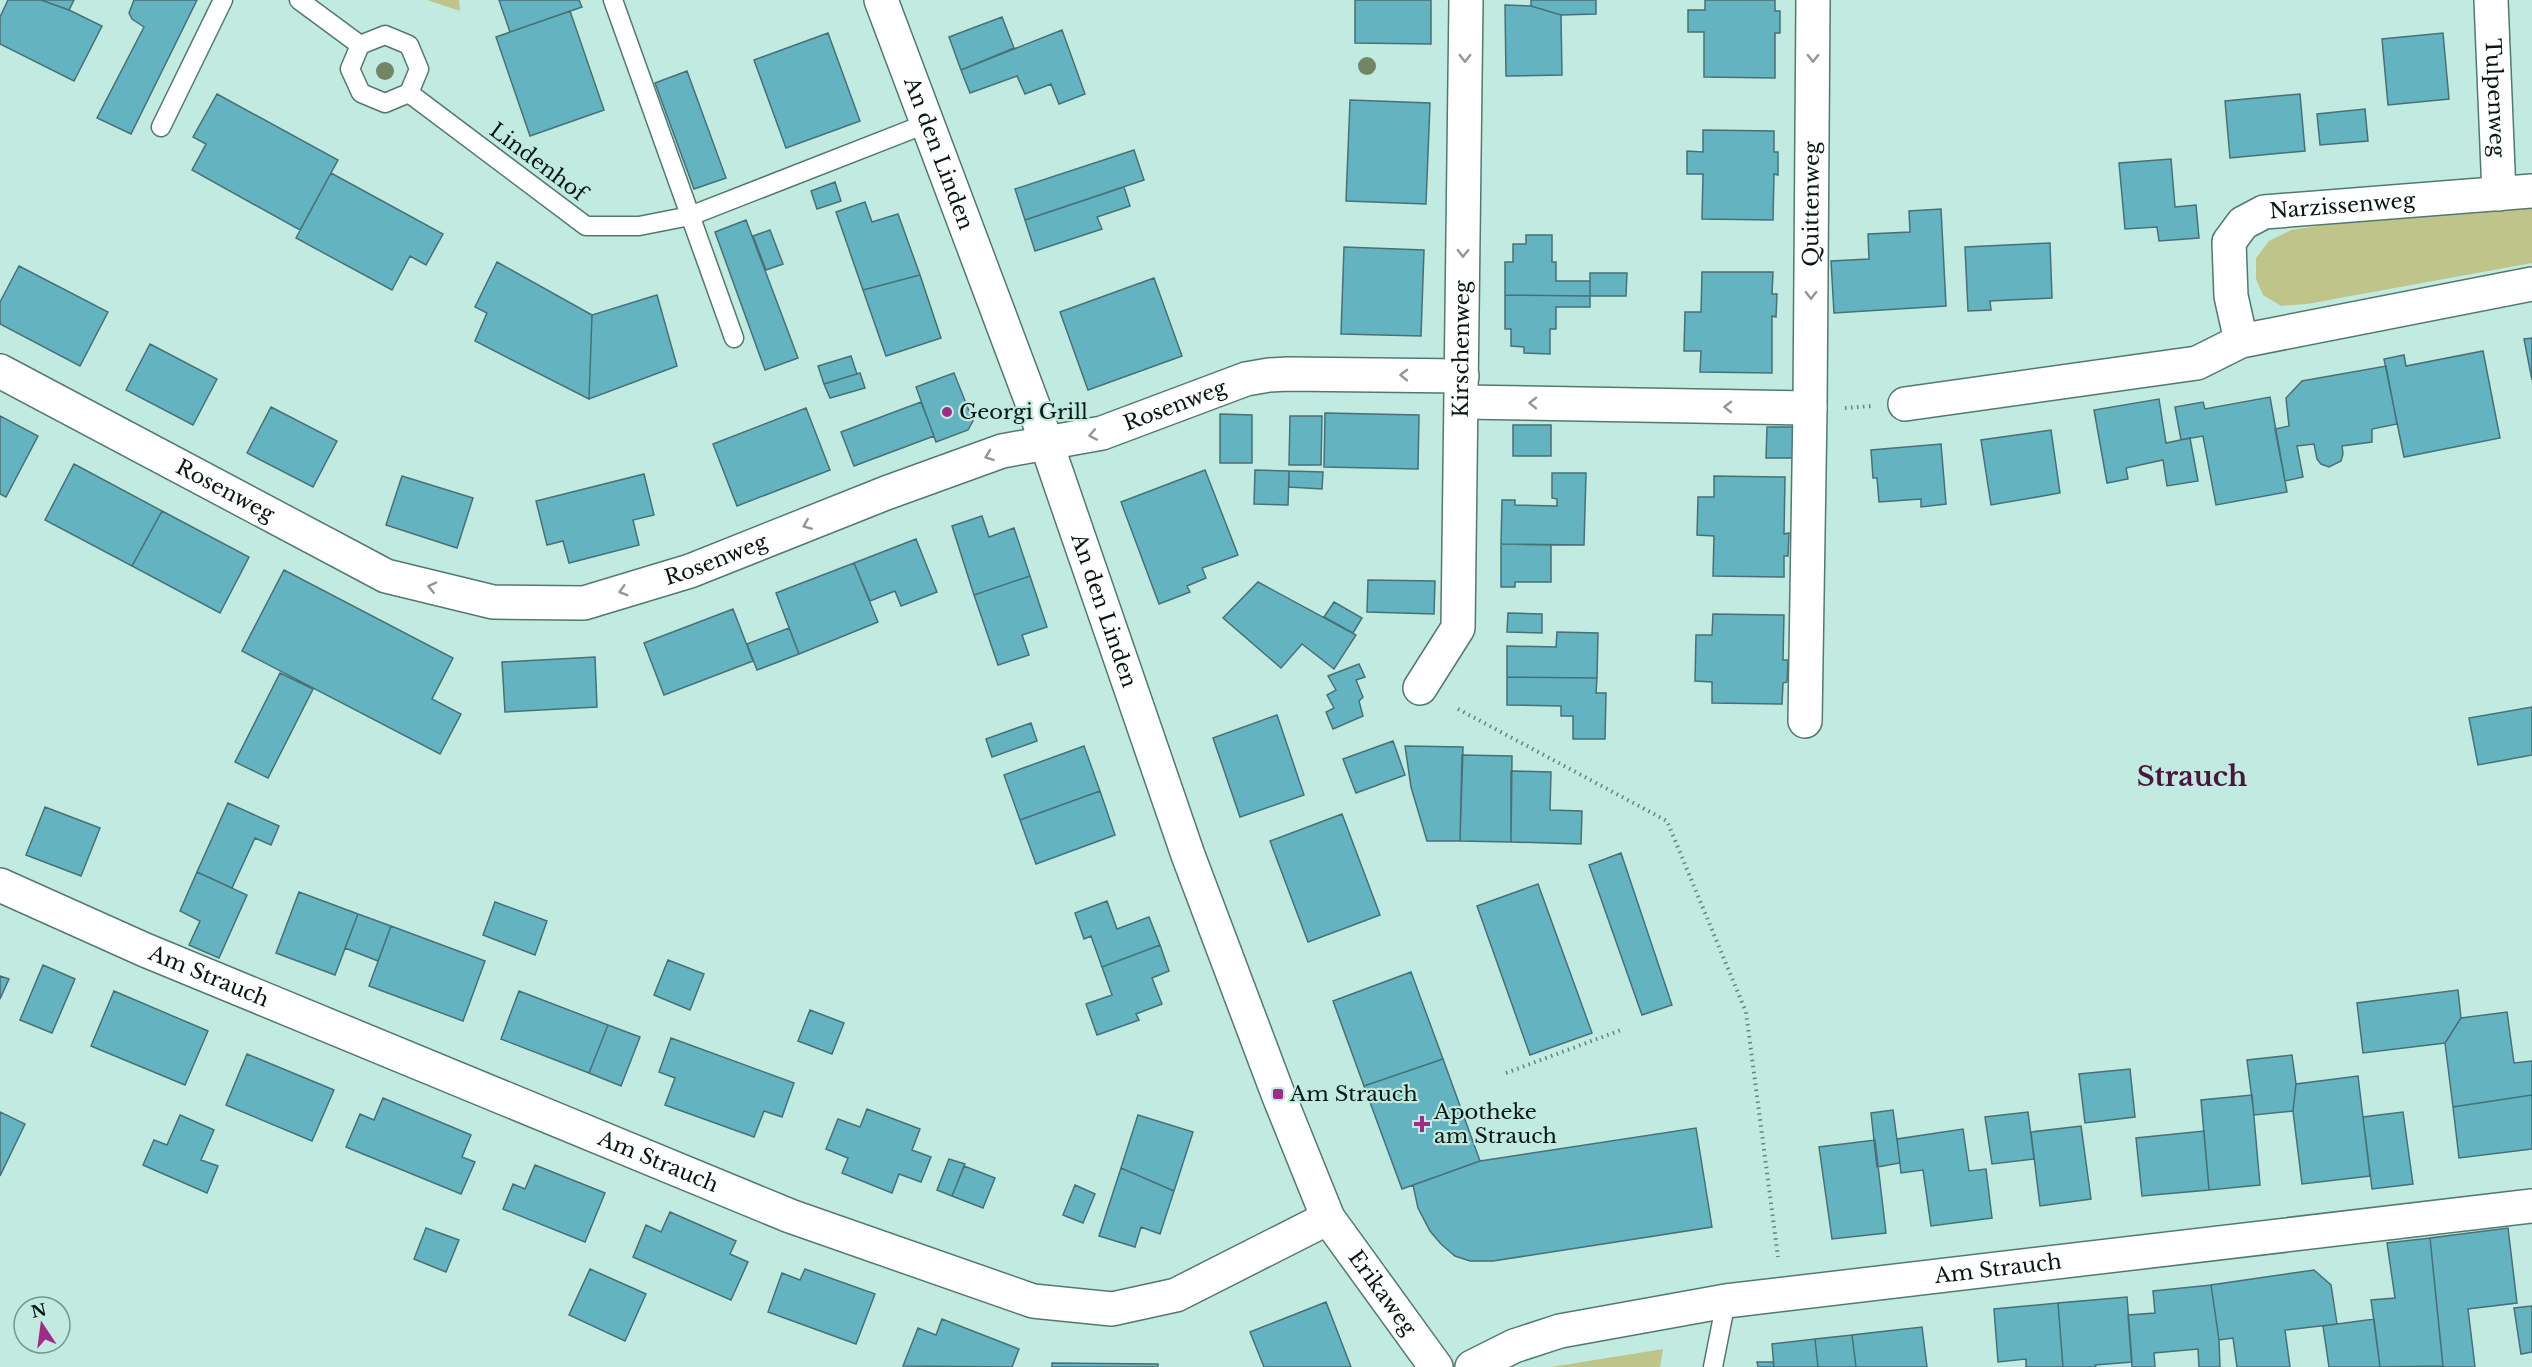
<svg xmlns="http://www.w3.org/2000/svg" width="2532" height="1367" viewBox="0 0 2532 1367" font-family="'Libre Baskerville',serif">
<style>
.green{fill:#bfc48b}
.building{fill:#64b3c0;stroke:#487077;stroke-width:1.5}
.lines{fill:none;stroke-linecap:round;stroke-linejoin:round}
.service-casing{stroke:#53796f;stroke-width:21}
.minor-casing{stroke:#53796f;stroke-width:36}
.path{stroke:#67847c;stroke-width:4;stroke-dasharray:1.5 4.5;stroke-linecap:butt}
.service{stroke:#fff;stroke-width:18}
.minor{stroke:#fff;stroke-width:33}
.tree{fill:#728666}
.oneway{stroke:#909795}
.poi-dot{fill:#a02c88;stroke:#c1ebe0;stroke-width:2}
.labels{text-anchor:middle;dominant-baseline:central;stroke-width:4.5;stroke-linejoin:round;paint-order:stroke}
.street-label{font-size:21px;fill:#081713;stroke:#c1ebe0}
.poi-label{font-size:21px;fill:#081713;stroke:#c1ebe0;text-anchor:start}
.district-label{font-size:27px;font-weight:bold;fill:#4c1540;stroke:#c1ebe0}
</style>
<rect width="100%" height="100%" fill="#c1ebe0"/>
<path class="green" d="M427,0H459L460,11Z
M2532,207V263L2307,304L2281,306L2263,295L2256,279V258L2269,241L2291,230L2330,224Z
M1663,1349L1660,1367H1551Z"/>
<path class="building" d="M8,0H41L69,10L102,26L74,81L0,44V17Z
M41,0H74L69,10Z
M134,0H197L131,134L97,118L144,27L132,19L129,13Z
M499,0H579L582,7L510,32Z
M1355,0H1431V44L1355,43Z
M1531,0H1596V14L1561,15L1531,6Z
M1705,0H1775V11H1780V33H1775V78L1704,77V32H1688V10H1705Z
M1505,5L1531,6L1561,15L1562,75L1506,76Z
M570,11L604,110L530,136L496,37Z
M1002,17L1014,48L961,70L949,37Z
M1062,30L1085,94L1059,104L1051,84L1025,94L1017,76L970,93L961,70Z
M828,33L860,121L786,148L754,60Z
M2443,33L2449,99L2388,105L2382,39Z
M687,71L726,178L694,189L655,83Z
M217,94L338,160L300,230L192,170L206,144L193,137Z
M2300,94L2305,151L2230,158L2225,101Z
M1350,100L1430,103L1426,204L1346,201Z
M2365,109L2368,141L2320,145L2317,114Z
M1703,130L1774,131V152H1778V175L1774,174L1773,220L1702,219L1703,174H1687V151L1703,152Z
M1134,150L1144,180L1025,220L1015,189Z
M2171,159L2175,207L2196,205L2199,238L2159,241L2157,227L2125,229L2119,163Z
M331,173L443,234L426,265L410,256L392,290L296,238Z
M835,182L841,201L817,209L811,191Z
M1124,187L1130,206L1097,217L1102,229L1035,251L1025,220Z
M865,202L872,222L898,214L920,275L863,290L836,212Z
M1941,209L1946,306L1834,313L1831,261L1869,259L1868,234L1910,232L1909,211Z
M746,220L798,358L765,370L715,232Z
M770,230L783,264L766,270L753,236Z
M1526,235H1552V262H1556V281H1590V296L1505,295V262H1513V244H1526Z
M2050,243L2052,298L1990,301L1991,310L1968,311L1965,247Z
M1344,247L1424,250L1421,336L1341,334Z
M497,262L592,315L589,399L475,341L487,313L475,307Z
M19,266L108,312L80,366L0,324V302Z
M1702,272H1773L1772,294H1777L1776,317L1772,316V373L1700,372L1701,351H1684L1685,312H1701Z
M1590,273H1627L1626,296H1590Z
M920,275L941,338L886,356L863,290Z
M1154,278L1182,356L1088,390L1060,312Z
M657,295L677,366L589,399L592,315Z
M1505,295L1590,296V307H1556V329H1550V354L1524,353V347L1511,346V329H1505Z
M2532,338V380L2524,339Z
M150,344L217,379L193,425L126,390Z
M2483,351L2500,438L2404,457L2384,359L2404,355L2406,366Z
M851,356L857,374L824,384L818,366Z
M2386,366L2397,424L2372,429V442L2342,446L2343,454L2341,461L2329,467L2321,464L2317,459L2314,444L2297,446L2303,477L2285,481L2275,429L2289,426L2286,398L2302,381Z
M860,373L865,388L830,398L824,384Z
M954,373L973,421L968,430L936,442L916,387Z
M2270,397L2287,492L2216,505L2203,436L2181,440L2175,407L2203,402L2205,409Z
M2159,399L2166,443L2190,438L2198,481L2167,486L2163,460L2126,468L2128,479L2107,483L2094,410Z
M921,402L934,436L854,466L841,432Z
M271,407L337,441L313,487L247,453Z
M806,408L830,470L737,506L713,444Z
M1325,413L1419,415L1418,469L1324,467Z
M1220,414L1252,415V463H1220Z
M0,416L38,436L6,497L0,494Z
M1290,416H1322L1321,465H1289Z
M1513,425H1551V456H1513Z
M1767,427H1804L1803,458H1766Z
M2051,430L2060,493L1991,505L1981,440Z
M1941,444L1946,504L1921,507V499L1879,502L1877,478H1873L1871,450Z
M74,464L162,511L132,566L45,520Z
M1205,470L1238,555L1202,568L1206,578L1187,586L1190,592L1159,604L1121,502Z
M1255,470L1289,471L1288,505L1254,504Z
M1289,471L1323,472L1322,489L1289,487Z
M1552,473H1586L1584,545L1501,544L1502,500H1515V505L1557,506V499L1552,498Z
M644,474L654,515L633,520L639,545L569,563L563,541L547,545L536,501Z
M402,476L473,498L457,548L386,525Z
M1714,476L1785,477L1784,534L1789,533L1788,556H1784V577L1713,576L1714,536L1697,535L1698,497H1714Z
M162,511L249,557L220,613L132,566Z
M982,516L989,537L1014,528L1030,576L974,595L952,526Z
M916,539L937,592L901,606L895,591L870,601L854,563Z
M1501,544L1551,545V582H1515V587H1501Z
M854,563L878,622L799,654L776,593Z
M284,570L453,658L432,699L461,714L440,754L242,651Z
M1030,576L1047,627L1022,635L1029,655L998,665L974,595Z
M1368,580L1435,581L1434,614L1367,612Z
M1258,582L1356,635L1334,669L1302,644L1281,668L1223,618Z
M1334,602L1362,618L1353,633L1324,617Z
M733,609L753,661L664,695L644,643Z
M1508,613L1542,614V633L1507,632Z
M1713,614L1784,615L1783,660H1788L1787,682L1783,683L1782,704L1712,703V682L1695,681L1696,635H1712Z
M789,628L799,654L757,670L747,644Z
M1557,632L1598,633L1597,678L1507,677V646L1556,647Z
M595,657L597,707L505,712L502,662Z
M1359,664L1365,677L1356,680L1363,697L1359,701L1363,716L1333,729L1326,712L1334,708L1327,695L1336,690L1328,676Z
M280,673L313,689L268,778L235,762Z
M1507,677L1597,678L1596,693H1606L1605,739H1573V716H1561V706L1507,705Z
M2532,707V755L2478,765L2469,718Z
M1277,715L1304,795L1240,817L1213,738Z
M1031,723L1037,741L992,757L986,739Z
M1393,741L1405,775L1356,793L1343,759Z
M1084,746L1100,791L1020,820L1004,775Z
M1405,746L1463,747L1460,841H1427L1411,787Z
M1462,755L1512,756L1511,842L1460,841Z
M1511,771L1551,772L1550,810L1582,811L1581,844L1511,842Z
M1100,791L1115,835L1036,864L1020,820Z
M228,803L279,826L271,845L255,838L232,888L197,872Z
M45,807L100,828L81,876L26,855Z
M1342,814L1380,915L1308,942L1270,841Z
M1621,853L1672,1005L1642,1015L1589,865Z
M197,872L247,895L219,958L189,945L200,921L180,911Z
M1538,884L1592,1033L1530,1055L1477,906Z
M299,892L358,914L335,975L276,953Z
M1107,901L1117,929L1149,917L1160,945L1102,967L1091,936L1084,939L1075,913Z
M495,902L547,921L535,955L483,935Z
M358,914L391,926L378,961L345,948Z
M391,926L485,961L463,1021L369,986Z
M1160,945L1169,971L1152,978L1162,1004L1136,1014L1139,1020L1097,1035L1086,1004L1112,995L1102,967Z
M668,960L704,974L690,1010L654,995Z
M43,965L75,979L52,1033L20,1020Z
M1411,972L1443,1059L1364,1086L1333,1001Z
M0,976L9,979L0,999Z
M2458,990L2461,1018L2445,1043L2363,1053L2357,1003Z
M114,991L208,1031L185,1085L91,1046Z
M519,991L608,1025L589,1073L501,1039Z
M810,1010L844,1023L832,1054L798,1041Z
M2507,1012L2514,1063L2532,1061V1095L2453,1107L2445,1043L2461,1018Z
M608,1025L640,1037L621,1086L589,1073Z
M671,1038L794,1083L782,1117L764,1111L754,1137L665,1105L675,1078L659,1072Z
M247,1054L334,1090L312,1141L226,1105Z
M2292,1055L2296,1084L2293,1111L2254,1115L2247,1060Z
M1443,1059L1480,1161L1402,1189L1364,1086Z
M2130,1069L2135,1117L2085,1123L2079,1074Z
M2358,1076L2370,1176L2302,1184L2293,1111L2296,1084Z
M2252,1095L2260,1185L2209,1190L2201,1100Z
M2532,1095V1149L2459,1158L2453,1107Z
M383,1098L471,1135L462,1157L475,1162L461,1194L346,1147L360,1114L374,1120Z
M867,1109L920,1129L912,1150L931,1157L921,1182L899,1174L892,1193L842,1173L848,1158L826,1149L838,1119L860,1127Z
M1893,1110L1900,1163L1877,1167L1871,1113Z
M0,1112L25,1124L0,1176Z
M2028,1112L2034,1159L1992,1164L1985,1117Z
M2403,1112L2413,1184L2372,1189L2363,1117Z
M180,1115L214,1130L201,1160L218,1166L207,1193L143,1165L154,1140L167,1145Z
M1138,1115L1193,1132L1174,1191L1121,1168Z
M2081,1126L2091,1199L2040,1206L2031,1132Z
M1696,1128L1712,1227L1493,1261H1470L1455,1256L1441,1244L1430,1231L1418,1208L1413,1185L1480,1161Z
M1963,1129L1969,1171L1986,1169L1992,1218L1931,1226L1923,1170L1901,1173L1897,1139Z
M2204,1131L2209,1190L2142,1196L2136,1138Z
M1875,1140L1886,1233L1832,1239L1819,1147Z
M949,1159L965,1164L952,1196L937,1190Z
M535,1165L605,1193L585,1242L503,1209L513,1184L525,1189Z
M964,1166L995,1178L983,1208L952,1196Z
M1121,1168L1174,1191L1160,1234L1141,1227L1135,1247L1099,1236Z
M1075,1185L1095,1194L1083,1223L1063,1215Z
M670,1212L736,1241L730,1254L748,1262L731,1300L633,1257L646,1225L661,1232Z
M426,1228L459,1240L446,1272L414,1259Z
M2508,1228L2517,1303L2468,1309L2475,1367H2443L2430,1238Z
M2430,1238L2443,1366L2380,1367L2371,1300L2395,1298L2387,1243Z
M590,1269L646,1294L625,1341L569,1315Z
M805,1269L875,1294L856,1344L768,1312L782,1273L800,1280Z
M2314,1270L2331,1285L2337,1324L2285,1330L2290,1367H2237L2233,1338L2219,1340L2211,1285Z
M2211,1285L2219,1340L2220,1367H2199L2198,1349L2154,1353L2155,1367H2132L2128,1315L2155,1313L2153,1291Z
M2127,1297L2132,1362L2095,1365L2096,1367H2063L2058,1303Z
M1326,1302L1351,1367H1264L1250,1332Z
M2058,1303L2063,1367H2026V1359L1998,1362L1994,1309Z
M2532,1306V1352L2521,1354L2514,1308Z
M942,1319L1019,1349L1012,1367L903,1366L918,1328L936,1335Z
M2374,1319L2380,1367H2329L2323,1326Z
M1922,1327L1927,1367H1856L1852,1335Z
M1852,1335L1856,1367H1818L1815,1339Z
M1815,1339L1818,1367H1774L1772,1344Z
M1757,1362H1773L1774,1367H1758Z
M1052,1363L1158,1364V1367H1052Z"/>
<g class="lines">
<defs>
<path id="service" d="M299,0L360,45
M613,0L734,338
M385,35L409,45L419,69L409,93L385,103L361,93L350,69L360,45Z
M409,93L586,226H639L690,216L928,123
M161,127L223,0
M1713,1367L1726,1301"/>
<g id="minor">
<path id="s1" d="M881,0L1036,413L1188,855L1278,1094L1328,1218L1436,1367"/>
<path id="s2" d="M2491,0L2499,194"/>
<path id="s3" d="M2241,341L2231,296L2229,242L2243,223L2264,212L2532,191"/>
<path id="s4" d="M0,371L386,576L493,602L584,603L690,571L886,493L1002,451L1102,433L1246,379L1269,375L1288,374L1462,376"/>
<path id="s5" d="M1462,402L1810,408L1813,0"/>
<path d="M1905,404L2197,363L2241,341L2532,284"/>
<path id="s6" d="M1420,688L1458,628L1466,0"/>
<path d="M1805,721L1810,408"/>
<path id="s7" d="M0,885L145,950L790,1216L1033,1301L1112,1309L1176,1295L1328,1218"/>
<path id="s8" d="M1472,1367L1514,1346L1560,1331L1726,1301L2532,1206"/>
</g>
</defs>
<use href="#service" class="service-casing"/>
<use href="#minor" class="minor-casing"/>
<path class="path" d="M1845,408L1871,406
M1458,709L1667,821L1746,1012L1778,1257
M1506,1073L1621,1030"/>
<use href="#service" class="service"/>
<use href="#minor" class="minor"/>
</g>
<g class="tree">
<circle cx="1367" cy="66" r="9"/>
<circle cx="385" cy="71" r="9"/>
</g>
<defs><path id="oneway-chevron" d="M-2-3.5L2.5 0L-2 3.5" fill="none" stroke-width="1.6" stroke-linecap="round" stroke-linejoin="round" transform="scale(1.5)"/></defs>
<g class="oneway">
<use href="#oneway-chevron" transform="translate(1465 58) rotate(90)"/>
<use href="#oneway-chevron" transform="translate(1813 58) rotate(90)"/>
<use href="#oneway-chevron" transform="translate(1463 253) rotate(91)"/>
<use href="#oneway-chevron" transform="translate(1811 295) rotate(90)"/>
<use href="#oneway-chevron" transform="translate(1404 375) rotate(-179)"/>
<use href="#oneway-chevron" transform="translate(1533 403) rotate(-179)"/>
<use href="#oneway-chevron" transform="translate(1728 407) rotate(-179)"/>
<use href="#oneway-chevron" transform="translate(1093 435) rotate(169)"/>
<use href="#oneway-chevron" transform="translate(989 456) rotate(160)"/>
<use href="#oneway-chevron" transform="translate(807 525) rotate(158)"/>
<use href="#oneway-chevron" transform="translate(432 587) rotate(-167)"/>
<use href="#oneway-chevron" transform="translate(623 591) rotate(164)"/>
</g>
<g class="poi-dot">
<circle cx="947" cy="412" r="6"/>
<rect x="1272" y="1088" width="12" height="12" rx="3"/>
<path d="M1419 1115h6v6h6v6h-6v6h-6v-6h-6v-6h6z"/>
</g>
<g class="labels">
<g class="street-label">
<text stroke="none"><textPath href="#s2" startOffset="98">Tulpenweg</textPath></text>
<text stroke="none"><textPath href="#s1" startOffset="164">An den Linden</textPath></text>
<text transform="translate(538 162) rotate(37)">Lindenhof</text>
<text stroke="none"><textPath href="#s5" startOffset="552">Quittenweg</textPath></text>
<text stroke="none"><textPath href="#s3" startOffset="226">Narzissenweg</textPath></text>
<text stroke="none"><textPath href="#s6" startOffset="350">Kirschenweg</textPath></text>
<text stroke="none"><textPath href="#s4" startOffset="1263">Rosenweg</textPath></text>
<text stroke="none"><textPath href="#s4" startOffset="255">Rosenweg</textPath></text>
<text stroke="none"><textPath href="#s4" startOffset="777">Rosenweg</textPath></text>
<text stroke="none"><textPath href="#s1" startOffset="650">An den Linden</textPath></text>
<text stroke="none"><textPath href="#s7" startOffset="228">Am Strauch</textPath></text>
<text stroke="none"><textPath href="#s7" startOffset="714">Am Strauch</textPath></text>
<text stroke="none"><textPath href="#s8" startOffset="538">Am Strauch</textPath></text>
<text stroke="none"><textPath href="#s1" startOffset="1390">Erikaweg</textPath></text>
</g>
<g class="poi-label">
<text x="959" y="412">Georgi Grill</text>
<text x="1290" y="1094">Am Strauch</text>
<text x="1434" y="1112">Apotheke<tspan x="1434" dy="24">am Strauch</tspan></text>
</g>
<g class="district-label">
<text x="2192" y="776">Strauch</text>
</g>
</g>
<g transform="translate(42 1325) rotate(347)"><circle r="28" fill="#c1ebe0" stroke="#77968e" stroke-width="1.5"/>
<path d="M0-4.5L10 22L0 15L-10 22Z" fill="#a02c88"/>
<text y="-9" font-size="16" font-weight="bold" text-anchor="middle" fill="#081713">N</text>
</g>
</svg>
